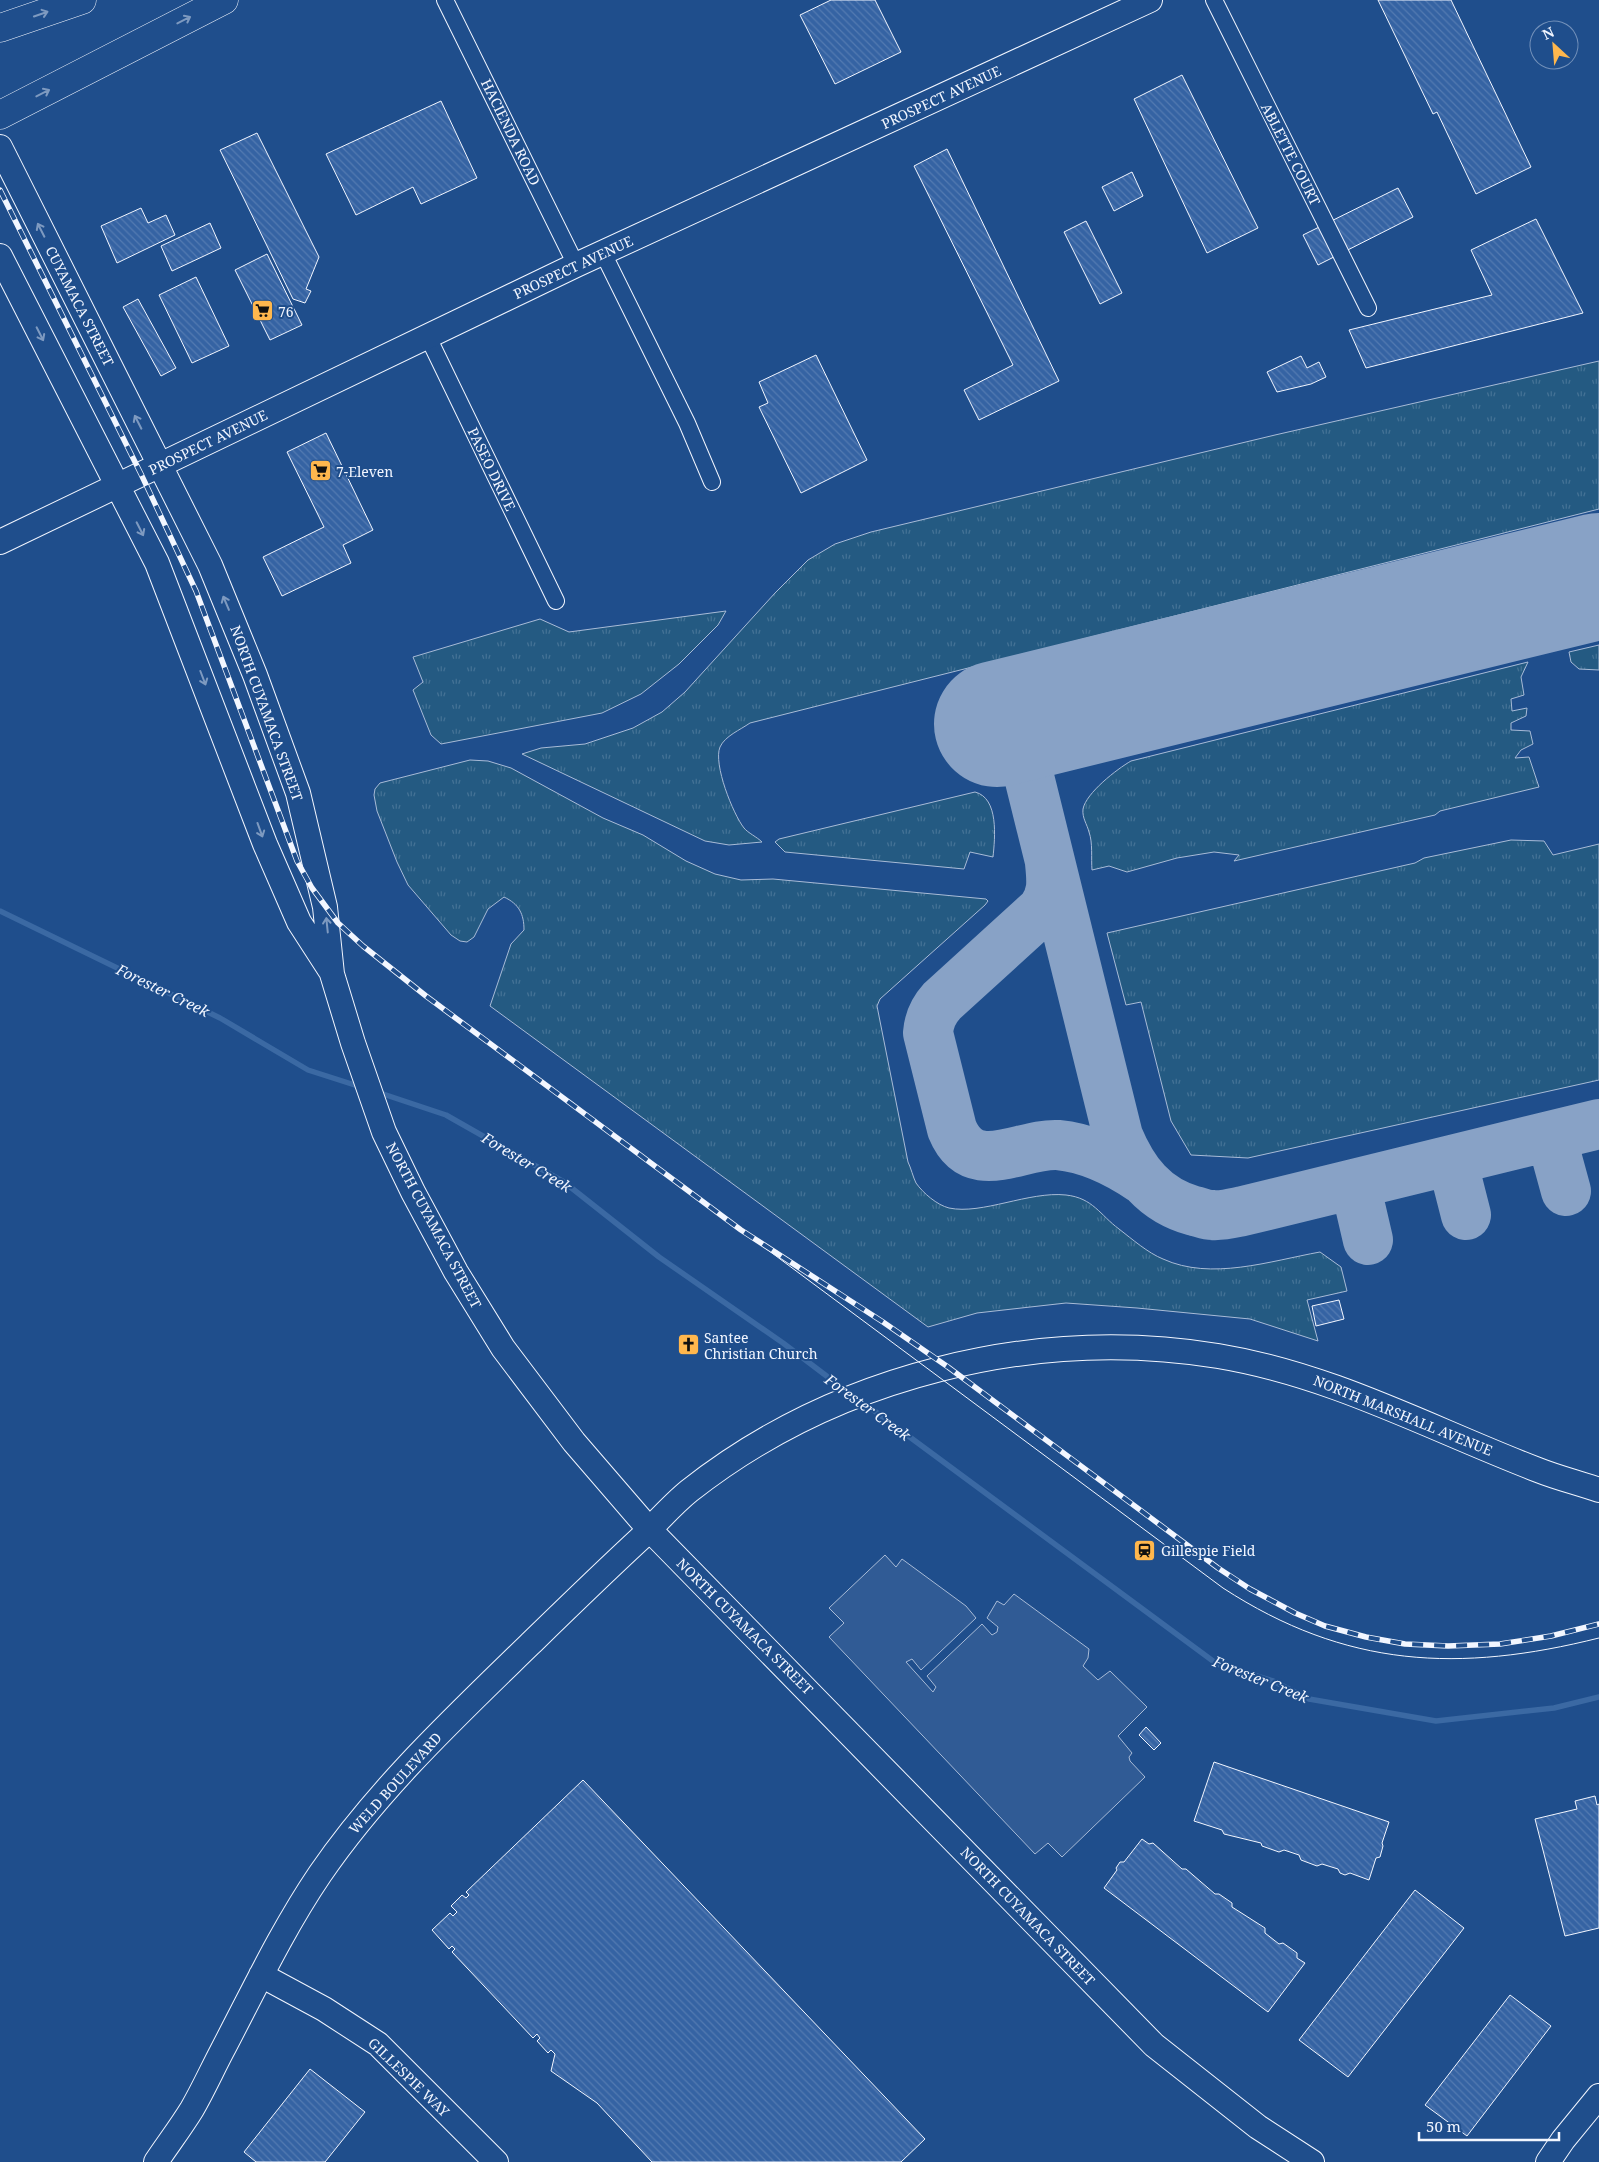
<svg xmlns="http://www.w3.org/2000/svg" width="1599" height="2162" viewBox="0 0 1599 2162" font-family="'Noto Serif',serif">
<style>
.grass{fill:url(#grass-tufts);stroke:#a8bbd7}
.parking{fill:#305b95;stroke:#a8bbd7}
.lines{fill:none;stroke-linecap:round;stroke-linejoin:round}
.stream{stroke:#3b69a3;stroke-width:5.5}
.taxiway{stroke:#88a2c6;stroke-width:50}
.runway{stroke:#88a2c6;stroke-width:126}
.building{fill:url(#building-back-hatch);stroke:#f2f6ff}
.street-casing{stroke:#f2f6ff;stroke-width:18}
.secondary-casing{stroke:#f2f6ff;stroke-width:26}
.highway-casing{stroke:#f2f6ff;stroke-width:29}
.street{stroke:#1f4e8c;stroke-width:16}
.secondary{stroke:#1f4e8c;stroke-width:24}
.highway{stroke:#1f4e8c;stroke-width:28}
.tram{stroke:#f2f6ff;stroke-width:1}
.rail-casing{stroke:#f2f6ff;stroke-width:5.5}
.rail{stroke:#1f4e8c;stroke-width:4;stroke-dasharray:11;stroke-linecap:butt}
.oneway{stroke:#7e9ac0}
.labels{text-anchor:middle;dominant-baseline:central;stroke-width:4;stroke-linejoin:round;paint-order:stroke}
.street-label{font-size:14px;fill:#f2f6ff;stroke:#1f4e8c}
.poi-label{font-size:14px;fill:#f2f6ff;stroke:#1f4e8c;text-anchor:start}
.water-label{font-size:15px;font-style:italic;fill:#f2f6ff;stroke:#1f4e8c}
</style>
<defs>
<pattern id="grass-tufts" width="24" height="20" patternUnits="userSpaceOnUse" patternTransform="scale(1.25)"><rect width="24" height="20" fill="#245a82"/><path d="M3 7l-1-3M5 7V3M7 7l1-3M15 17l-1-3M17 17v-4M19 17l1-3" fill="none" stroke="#447295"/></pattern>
<pattern id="building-back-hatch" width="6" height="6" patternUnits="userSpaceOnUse" patternTransform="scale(1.25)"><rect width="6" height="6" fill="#3563a3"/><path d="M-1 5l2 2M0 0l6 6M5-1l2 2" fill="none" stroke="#537ab1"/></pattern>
</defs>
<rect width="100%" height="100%" fill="#1f4e8c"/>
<path class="grass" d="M1599,361V509L750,723C740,730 725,736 720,747C713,764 733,814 744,828C748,833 757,837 762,842L729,845L705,841L522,754L541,748L585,744L633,728L662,712L685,692L775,593L808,560L835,544L871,532L1275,435Z
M726,611L718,625L679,664L641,694L602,713L441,744L431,735L413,690L423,682L413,657L540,619L569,632Z
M1599,645V670L1579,669L1571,662L1569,652Z
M1528,662L1521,677L1524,695L1511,699L1512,711L1527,708L1526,716L1511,723V730L1530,731L1533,744L1521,750L1515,758L1529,757L1539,787L1440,811L1435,815L1234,861L1239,855L1214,852L1177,858L1127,872L1109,866L1092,870C1091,858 1093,843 1089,832C1087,824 1082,818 1083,809C1086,793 1117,769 1131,761Z
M470,760L488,761L511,768L603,818L643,835L686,861L715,874L741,880L773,879L986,899L988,901L985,905L880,999L877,1006L908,1162C911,1168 913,1177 916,1183C923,1193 937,1205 949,1208C982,1215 1029,1191 1066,1195C1093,1198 1100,1215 1119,1229C1132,1239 1148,1253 1163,1259C1211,1281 1270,1261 1320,1252L1341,1267L1347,1291L1307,1300L1318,1341L1250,1319L1137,1308L1066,1303L977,1313L928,1327L490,1006L511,944L524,930C524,914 519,904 504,897L488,909L474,937L467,942L460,941L451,935L408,885L397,862L377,811L374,795L375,789L380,783Z
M975,792C999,798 995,838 993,857L970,852L964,869L785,852L775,842L779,839Z
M1511,840L1544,841L1553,855L1599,844V1080L1248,1158L1191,1155L1171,1121L1141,1002L1126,1005L1107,933L1415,863L1424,858Z"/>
<path class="parking" d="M885,1555L896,1567L902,1559L966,1606L976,1618L921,1670L912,1659L906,1662L933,1692L936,1687L927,1676L982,1624L992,1635L997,1632L998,1627L987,1618L997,1601L1004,1605L1014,1594L1089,1649L1088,1658L1083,1666L1098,1680L1110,1671L1147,1707L1118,1736L1132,1753L1129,1757L1130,1761L1145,1777L1062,1857L1048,1843L1035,1854L829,1637L844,1623L829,1608Z"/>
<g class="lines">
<path class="stream" d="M0,911L220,1018L308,1070L361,1087
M377,1092L446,1115L564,1182L659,1257L783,1343L849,1393
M861,1401L1217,1664L1273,1681L1309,1699L1436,1721L1554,1708L1599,1697"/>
<path class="taxiway" d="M1015,720L1118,1136C1133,1172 1154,1200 1194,1211C1200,1212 1206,1215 1212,1215C1222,1216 1233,1213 1243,1211L1599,1124
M1050,863C1052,882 1053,895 1042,910L942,1001C933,1011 929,1020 928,1033L952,1129C973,1180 1020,1143 1058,1145C1089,1148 1117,1162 1142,1179
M1551,1136L1566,1191
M1452,1160L1466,1215
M1355,1184L1368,1240"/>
<path class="runway" d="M997,724L1599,576"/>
</g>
<path class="building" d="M831,0H875L901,52L835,84L800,15Z
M1378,0H1451L1531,167L1476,194L1437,112L1433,114Z
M1182,75L1258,228L1207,253L1134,99Z
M441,101L477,178L421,204L413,187L356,215L326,154Z
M257,133L319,257L306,289L311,291L305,303L293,299L220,150Z
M947,149L1059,381L979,420L964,390L1013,365L914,166Z
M1132,172L1143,196L1114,211L1102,187Z
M1398,188L1413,217L1318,265L1303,235Z
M141,208L148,223L166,215L175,235L117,263L101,226Z
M1536,219L1583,313L1366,368L1349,330L1492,295L1471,250Z
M1086,221L1122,293L1100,304L1064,232Z
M210,223L221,248L172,271L161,246Z
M267,254L302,325L270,340L235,270Z
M196,277L229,346L192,363L159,295Z
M138,299L176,368L161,376L123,307Z
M816,355L867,460L801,493L759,407L768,403L759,382Z
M1301,356L1307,368L1319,362L1326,377L1311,384L1277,392L1267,372Z
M326,433L373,530L343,545L351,563L282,596L263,557L324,527L287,452Z
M1339,1300L1344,1319L1316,1326L1312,1306Z
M1146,1727L1161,1743L1154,1750L1139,1735Z
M1214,1762L1389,1822L1382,1843L1383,1846L1380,1857L1376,1858L1369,1880L1350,1873L1345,1875L1340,1873L1338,1869L1322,1864L1317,1866L1301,1860L1299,1855L1284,1850L1279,1852L1262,1846L1261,1843L1224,1834L1222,1830L1194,1821Z
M583,1780L925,2139L901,2162H652L597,2103L551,2071L555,2054L551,2050L548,2053L537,2041L540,2038L537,2034L533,2038L452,1952L455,1949L452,1946L449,1949L432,1930L450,1913L453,1916L457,1912L451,1906L462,1895L466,1898L469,1895L466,1892Z
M1595,1796L1597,1805L1599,1804V1928L1565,1936L1535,1819L1577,1809L1575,1801Z
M1142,1839L1149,1844L1153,1843L1182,1869H1186L1215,1894H1219L1232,1903V1907L1265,1928V1933L1279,1944L1283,1943L1297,1953V1958L1305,1963L1268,2012L1104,1888L1117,1870L1116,1868L1120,1862H1124Z
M1415,1890L1464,1928L1348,2077L1299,2040Z
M1510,1995L1551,2026L1467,2136L1425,2105Z
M310,2069L365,2112L325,2162H256L244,2152Z"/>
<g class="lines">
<defs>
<path id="street" d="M445,0L576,265
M1214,0L1368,308
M603,253L687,423L712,482
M428,337L556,601"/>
<path id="secondary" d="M0,147L210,565L255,675L298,793L325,907L332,974L353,1043L384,1132L413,1192L456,1272L503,1348L574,1442L649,1529L1154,2045L1258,2127L1312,2162
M0,256L157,563L265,844L299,922L330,970
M0,542L576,265L1150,0
M261,1975L324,2009L378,2044L496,2162
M156,2162C168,2144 181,2127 192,2109C203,2090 212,2070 222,2051C253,1992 282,1930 320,1874C379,1788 455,1717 530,1644C567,1608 605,1571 643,1536C658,1521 673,1504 689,1491C835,1376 1035,1326 1218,1356C1333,1375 1431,1429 1538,1470C1558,1478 1579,1483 1599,1490
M1548,2162L1563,2140L1599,2096"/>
<path id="highway" d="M0,28L82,0
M0,115L224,0"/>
</defs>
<use href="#street" class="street-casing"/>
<use href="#secondary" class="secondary-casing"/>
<use href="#highway" class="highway-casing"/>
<use href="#street" class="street"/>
<use href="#secondary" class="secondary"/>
<use href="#highway" class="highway"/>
<path class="tram" d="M741,1230L1223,1588C1346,1668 1459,1673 1599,1638"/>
<defs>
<path id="rail" d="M0,190L141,474L196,591L297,861L312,888L338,923L363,946L426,996L741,1230L883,1322L948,1367L1218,1568L1250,1589L1295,1613L1325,1626L1366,1637L1405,1644L1448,1646L1500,1644L1551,1636L1599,1624"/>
</defs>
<use href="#rail" class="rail-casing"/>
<use href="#rail" class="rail"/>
</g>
<defs><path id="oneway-shaft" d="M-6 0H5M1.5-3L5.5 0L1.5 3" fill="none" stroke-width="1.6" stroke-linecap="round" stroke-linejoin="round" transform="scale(1.25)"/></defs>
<g class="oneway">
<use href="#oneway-shaft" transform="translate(41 14) rotate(-19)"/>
<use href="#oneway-shaft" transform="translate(184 20) rotate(-27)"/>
<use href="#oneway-shaft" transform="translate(43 93) rotate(-27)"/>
<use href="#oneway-shaft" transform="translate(41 230) rotate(-117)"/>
<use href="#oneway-shaft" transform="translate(40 334) rotate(63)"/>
<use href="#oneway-shaft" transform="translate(138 422) rotate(-117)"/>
<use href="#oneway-shaft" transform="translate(140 529) rotate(63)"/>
<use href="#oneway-shaft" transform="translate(226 603) rotate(-113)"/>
<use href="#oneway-shaft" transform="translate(203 678) rotate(69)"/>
<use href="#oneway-shaft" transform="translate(260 830) rotate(70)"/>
<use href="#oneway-shaft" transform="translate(327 925) rotate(-96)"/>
</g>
<defs>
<symbol id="supermarket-square" viewBox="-11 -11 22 22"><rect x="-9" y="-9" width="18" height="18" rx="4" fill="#ffb74d" stroke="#1f4e8c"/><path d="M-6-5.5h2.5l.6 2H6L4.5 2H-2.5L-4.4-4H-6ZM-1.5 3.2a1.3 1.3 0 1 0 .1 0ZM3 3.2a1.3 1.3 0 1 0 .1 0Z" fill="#111"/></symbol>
<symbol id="church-square" viewBox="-11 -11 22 22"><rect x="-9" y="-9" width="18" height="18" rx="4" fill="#ffb74d" stroke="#1f4e8c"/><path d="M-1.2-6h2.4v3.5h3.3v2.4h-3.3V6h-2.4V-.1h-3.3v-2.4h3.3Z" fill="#111"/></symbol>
<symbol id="station-square" viewBox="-11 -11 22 22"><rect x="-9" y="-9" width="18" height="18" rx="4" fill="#ffb74d" stroke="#1f4e8c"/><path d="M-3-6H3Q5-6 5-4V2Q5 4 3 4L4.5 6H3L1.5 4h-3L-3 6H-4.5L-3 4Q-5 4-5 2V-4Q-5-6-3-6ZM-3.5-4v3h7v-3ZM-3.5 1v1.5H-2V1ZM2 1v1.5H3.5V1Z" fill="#111"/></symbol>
</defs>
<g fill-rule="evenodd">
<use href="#supermarket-square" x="250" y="298" width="25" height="25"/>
<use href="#supermarket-square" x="308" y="458" width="25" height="25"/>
<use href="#church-square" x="676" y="1332" width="25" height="25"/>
<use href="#station-square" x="1132" y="1538" width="25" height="25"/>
</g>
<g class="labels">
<g class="street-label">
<text transform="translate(941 97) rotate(-25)">PROSPECT AVENUE</text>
<text transform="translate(511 132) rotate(64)">HACIENDA ROAD</text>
<text transform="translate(1291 154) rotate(63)">ABLETTE COURT</text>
<text transform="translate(573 267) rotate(-25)">PROSPECT AVENUE</text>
<text transform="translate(80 306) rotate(63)">CUYAMACA STREET</text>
<text transform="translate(208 442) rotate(-26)">PROSPECT AVENUE</text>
<text transform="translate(492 469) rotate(64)">PASEO DRIVE</text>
<text transform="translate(267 713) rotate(70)">NORTH CUYAMACA STREET</text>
<text transform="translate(434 1225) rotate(62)">NORTH CUYAMACA STREET</text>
<text transform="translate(1403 1415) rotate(22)">NORTH MARSHALL AVENUE</text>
<text transform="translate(745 1626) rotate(45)">NORTH CUYAMACA STREET</text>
<text transform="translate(395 1783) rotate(-48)">WELD BOULEVARD</text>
<text transform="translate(1028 1916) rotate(46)">NORTH CUYAMACA STREET</text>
<text transform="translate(409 2077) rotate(44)">GILLESPIE WAY</text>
</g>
<g class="poi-label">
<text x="278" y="311">76</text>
<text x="336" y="471">7-Eleven</text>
<text x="704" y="1337">Santee<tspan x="704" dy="16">Christian Church</tspan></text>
<text x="1161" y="1550">Gillespie Field</text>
</g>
<g class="water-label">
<text transform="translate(163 990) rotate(26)">Forester Creek</text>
<text transform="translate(527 1162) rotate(31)">Forester Creek</text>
<text transform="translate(868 1407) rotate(36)">Forester Creek</text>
<text transform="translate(1261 1679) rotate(22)">Forester Creek</text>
</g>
</g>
<g transform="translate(1554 45) rotate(334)"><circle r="24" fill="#1f4e8c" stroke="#7391ba"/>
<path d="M0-4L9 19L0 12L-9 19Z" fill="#ffb74d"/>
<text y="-8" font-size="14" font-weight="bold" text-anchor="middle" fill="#f2f6ff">N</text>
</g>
<path d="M1419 2132v8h140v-8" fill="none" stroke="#f2f6ff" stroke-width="2.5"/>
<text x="1426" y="2132" font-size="15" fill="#f2f6ff" stroke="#1f4e8c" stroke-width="4" paint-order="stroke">50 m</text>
</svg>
